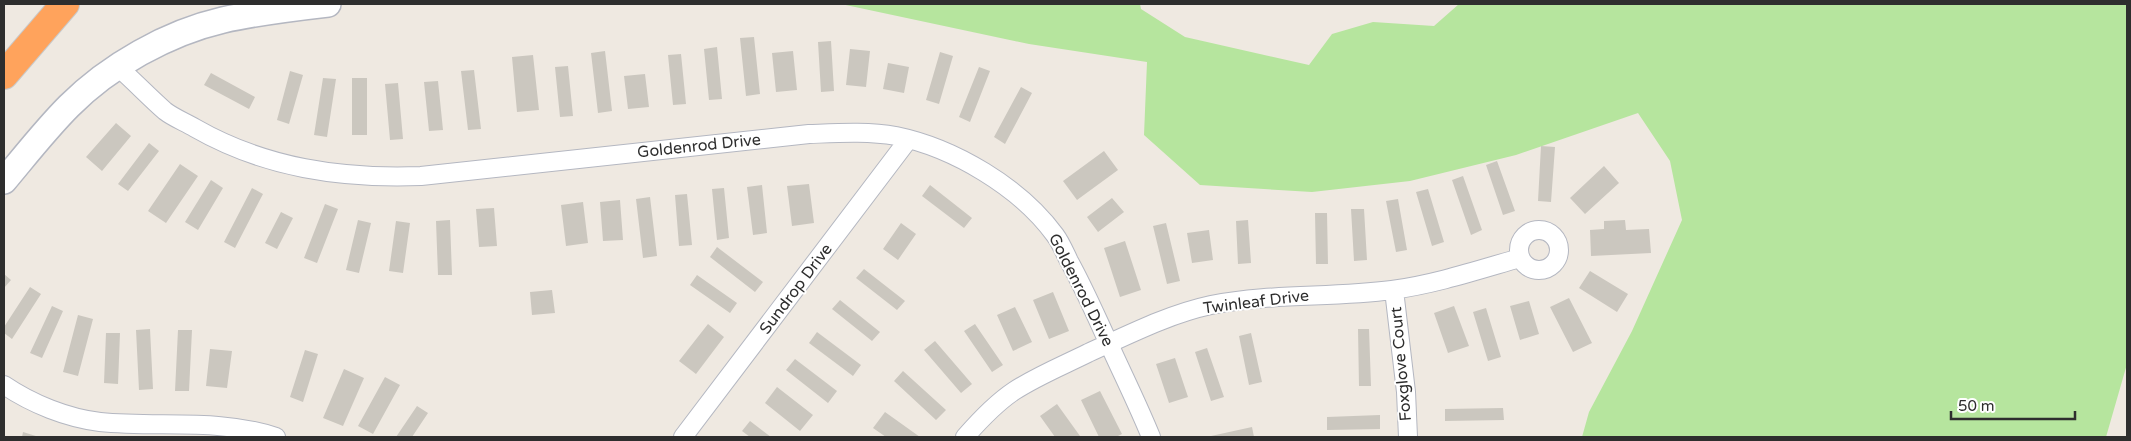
<svg xmlns="http://www.w3.org/2000/svg" width="2131" height="441" viewBox="0 0 2131 441" font-family="'Varela Round',sans-serif">
<style>
.green{fill:#b6e59e}
.building{fill:#cbc7bf}
.lines{fill:none;stroke-linecap:round;stroke-linejoin:round}
.minor-casing{stroke:#b4b7c1;stroke-width:20}
.secondary-casing{stroke:#b4b7c1;stroke-width:28}
.motorway-casing{stroke:#c9c9c9;stroke-width:30}
.minor{stroke:#fff;stroke-width:18}
.secondary{stroke:#fff;stroke-width:25}
.motorway{stroke:#ffa35c;stroke-width:28}
.labels{text-anchor:middle;dominant-baseline:central;stroke-width:4;stroke-linejoin:round;paint-order:stroke}
.street-label{font-size:16px;fill:#2e2e2e;stroke:#fff}
</style>
<rect width="100%" height="100%" fill="#efe9e1"/>
<path class="green" d="M841,4H1140L1141,9L1185,37L1309,65L1332,34L1373,22L1434,26L1459,4H2127V364L2106,437H1582L1589,412L1632,331L1682,220L1670,161L1638,113L1516,155L1410,181L1312,192L1200,185L1144,135L1147,62L1029,44Z"/>
<path class="building" d="M754,37L760,94L746,96L740,38Z
M831,41L834,91L821,92L818,42Z
M717,47L722,99L709,100L704,49Z
M850,49L870,51L866,87L846,85Z
M605,51L612,111L598,113L591,53Z
M793,51L797,90L776,92L772,53Z
M940,52L953,56L939,104L926,100Z
M681,54L686,104L673,105L668,55Z
M533,55L539,110L517,112L512,57Z
M888,63L909,67L904,93L883,89Z
M568,66L573,116L560,117L555,67Z
M979,67L990,71L970,122L959,117Z
M474,70L481,129L468,130L461,71Z
M290,71L303,75L289,124L277,120Z
M211,73L255,97L249,109L204,85Z
M645,74L649,107L628,109L624,76Z
M323,78L336,79L327,137L314,135Z
M352,78H367V135H352Z
M438,81L443,130L429,131L424,82Z
M398,83L403,139L390,140L385,84Z
M1021,87L1032,93L1005,144L994,137Z
M116,123L131,136L102,171L86,157Z
M149,143L159,151L128,191L118,184Z
M1541,146L1555,147L1551,202L1538,201Z
M1104,151L1118,170L1077,200L1063,181Z
M1497,161L1515,211L1503,215L1486,165Z
M180,164L198,176L166,223L148,211Z
M1604,166L1619,183L1585,214L1570,198Z
M1463,176L1482,230L1471,235L1452,180Z
M211,180L223,188L198,230L185,222Z
M809,184L814,223L792,226L787,186Z
M762,185L767,233L753,235L747,187Z
M930,185L972,218L964,228L922,196Z
M252,188L263,194L235,248L224,242Z
M724,188L729,238L717,240L712,189Z
M1428,189L1444,242L1432,246L1416,192Z
M687,194L692,245L679,246L675,195Z
M650,197L657,256L643,258L636,199Z
M1112,198L1124,212L1098,232L1087,217Z
M1398,199L1407,250L1396,252L1386,201Z
M620,200L623,240L603,241L600,202Z
M583,202L588,243L566,246L561,205Z
M325,204L338,209L317,263L304,258Z
M494,208L497,246L479,247L476,209Z
M1351,209H1364L1367,260L1354,261Z
M281,212L293,218L277,249L265,243Z
M1315,213H1327L1328,264H1316Z
M358,220L371,223L359,273L346,270Z
M450,220L452,275H438L436,221Z
M1248,220L1251,263L1238,264L1236,221Z
M1625,220L1626,230L1649,229L1651,253L1591,256L1590,230L1604,229V221Z
M396,221L410,223L403,273L389,271Z
M901,223L916,234L898,260L883,249Z
M1166,223L1180,281L1167,284L1153,226Z
M1209,230L1213,260L1192,263L1187,233Z
M1125,241L1141,290L1120,297L1104,248Z
M717,247L763,282L755,292L710,257Z
M864,269L905,301L897,310L856,278Z
M1590,271L1628,294L1617,312L1579,288Z
M4,274L11,280L4,288Z
M697,275L737,303L730,313L690,285Z
M30,287L41,294L12,339L4,333V327Z
M552,290L555,313L532,315L530,292Z
M1053,292L1069,331L1049,339L1033,300Z
M1569,298L1592,343L1573,352L1550,307Z
M840,300L880,332L872,341L832,309Z
M1529,301L1539,334L1520,340L1510,306Z
M52,306L63,311L42,358L30,353Z
M1454,306L1469,346L1448,353L1434,313Z
M1015,307L1032,342L1013,351L997,315Z
M1486,308L1501,357L1488,361L1473,312Z
M78,315L93,319L78,376L63,372Z
M708,324L724,337L696,374L679,361Z
M975,324L1003,365L992,372L964,331Z
M150,329L153,389L139,390L136,330Z
M1358,329H1369L1371,386H1359Z
M178,330H192L189,391H175Z
M817,332L861,365L853,376L809,343Z
M106,333H120L118,384L104,383Z
M1251,333L1262,382L1249,385L1239,336Z
M935,341L972,384L961,393L924,350Z
M1207,348L1224,397L1211,401L1195,352Z
M210,349L232,351L227,388L206,386Z
M305,350L318,354L303,402L290,397Z
M1175,358L1188,397L1169,403L1156,364Z
M795,359L837,391L828,403L786,370Z
M344,369L364,378L343,426L323,418Z
M903,371L946,410L936,420L894,381Z
M385,377L400,385L373,434L358,426Z
M777,387L813,415L800,431L765,403Z
M1100,391L1122,434L1116,437H1099L1081,400Z
M1057,404L1080,436L1079,437H1055L1040,416Z
M417,406L428,413L412,437H396Z
M1503,408L1504,420L1445,421V409Z
M885,412L920,437H886L873,428Z
M1380,415V429L1327,430V417Z
M750,421L771,437H750L742,431Z
M1252,427L1254,437H1211V436Z
M23,432L39,437H22Z"/>
<g class="lines">
<defs>
<path id="minor" d="M118,67C134,81 149,97 165,111C174,118 185,122 195,128C265,168 341,179 421,176L809,134C837,133 868,131 896,136C954,148 1020,187 1055,235C1061,243 1065,253 1069,261C1084,288 1096,316 1109,344C1123,375 1138,405 1151,437
M1519 250a20 20 0 1 1 40 0a20 20 0 1 1-40 0Z
M1394,290L1406,392L1408,437
M4,385C32,404 67,418 100,422C158,428 220,418 276,437
M683,437L908,140
M965,437C979,421 996,403 1014,391C1037,376 1064,365 1088,353C1128,335 1169,314 1211,305C1271,293 1332,298 1392,290C1436,284 1478,270 1520,258"/>
<path id="secondary" d="M4,181C25,156 46,129 69,106C109,66 167,33 223,20C258,12 293,8 328,4"/>
<path id="motorway" d="M4,75L65,4"/>
</defs>
<use href="#minor" class="minor-casing"/>
<use href="#secondary" class="secondary-casing"/>
<use href="#motorway" class="motorway-casing"/>
<use href="#minor" class="minor"/>
<use href="#secondary" class="secondary"/>
<use href="#motorway" class="motorway"/>
</g>
<g class="labels">
<g class="street-label">
<text transform="translate(699 146) rotate(-6)">Goldenrod Drive</text>
<text transform="translate(796 289) rotate(-53)">Sundrop Drive</text>
<text transform="translate(1081 290) rotate(63)">Goldenrod Drive</text>
<text transform="translate(1256 302) rotate(-7)">Twinleaf Drive</text>
<text transform="translate(1401 364) rotate(-95)">Foxglove Court</text>
</g>
</g>
<rect width="2131" height="441" fill="none" stroke="#2e2e2e" stroke-width="10"/>
<path d="M1951 411v8h124v-8" fill="none" stroke="#2e2e2e" stroke-width="2.5"/>
<text x="1958" y="411" font-size="15" fill="#2e2e2e" stroke="#ffffff" stroke-width="4" paint-order="stroke">50 m</text>
</svg>
